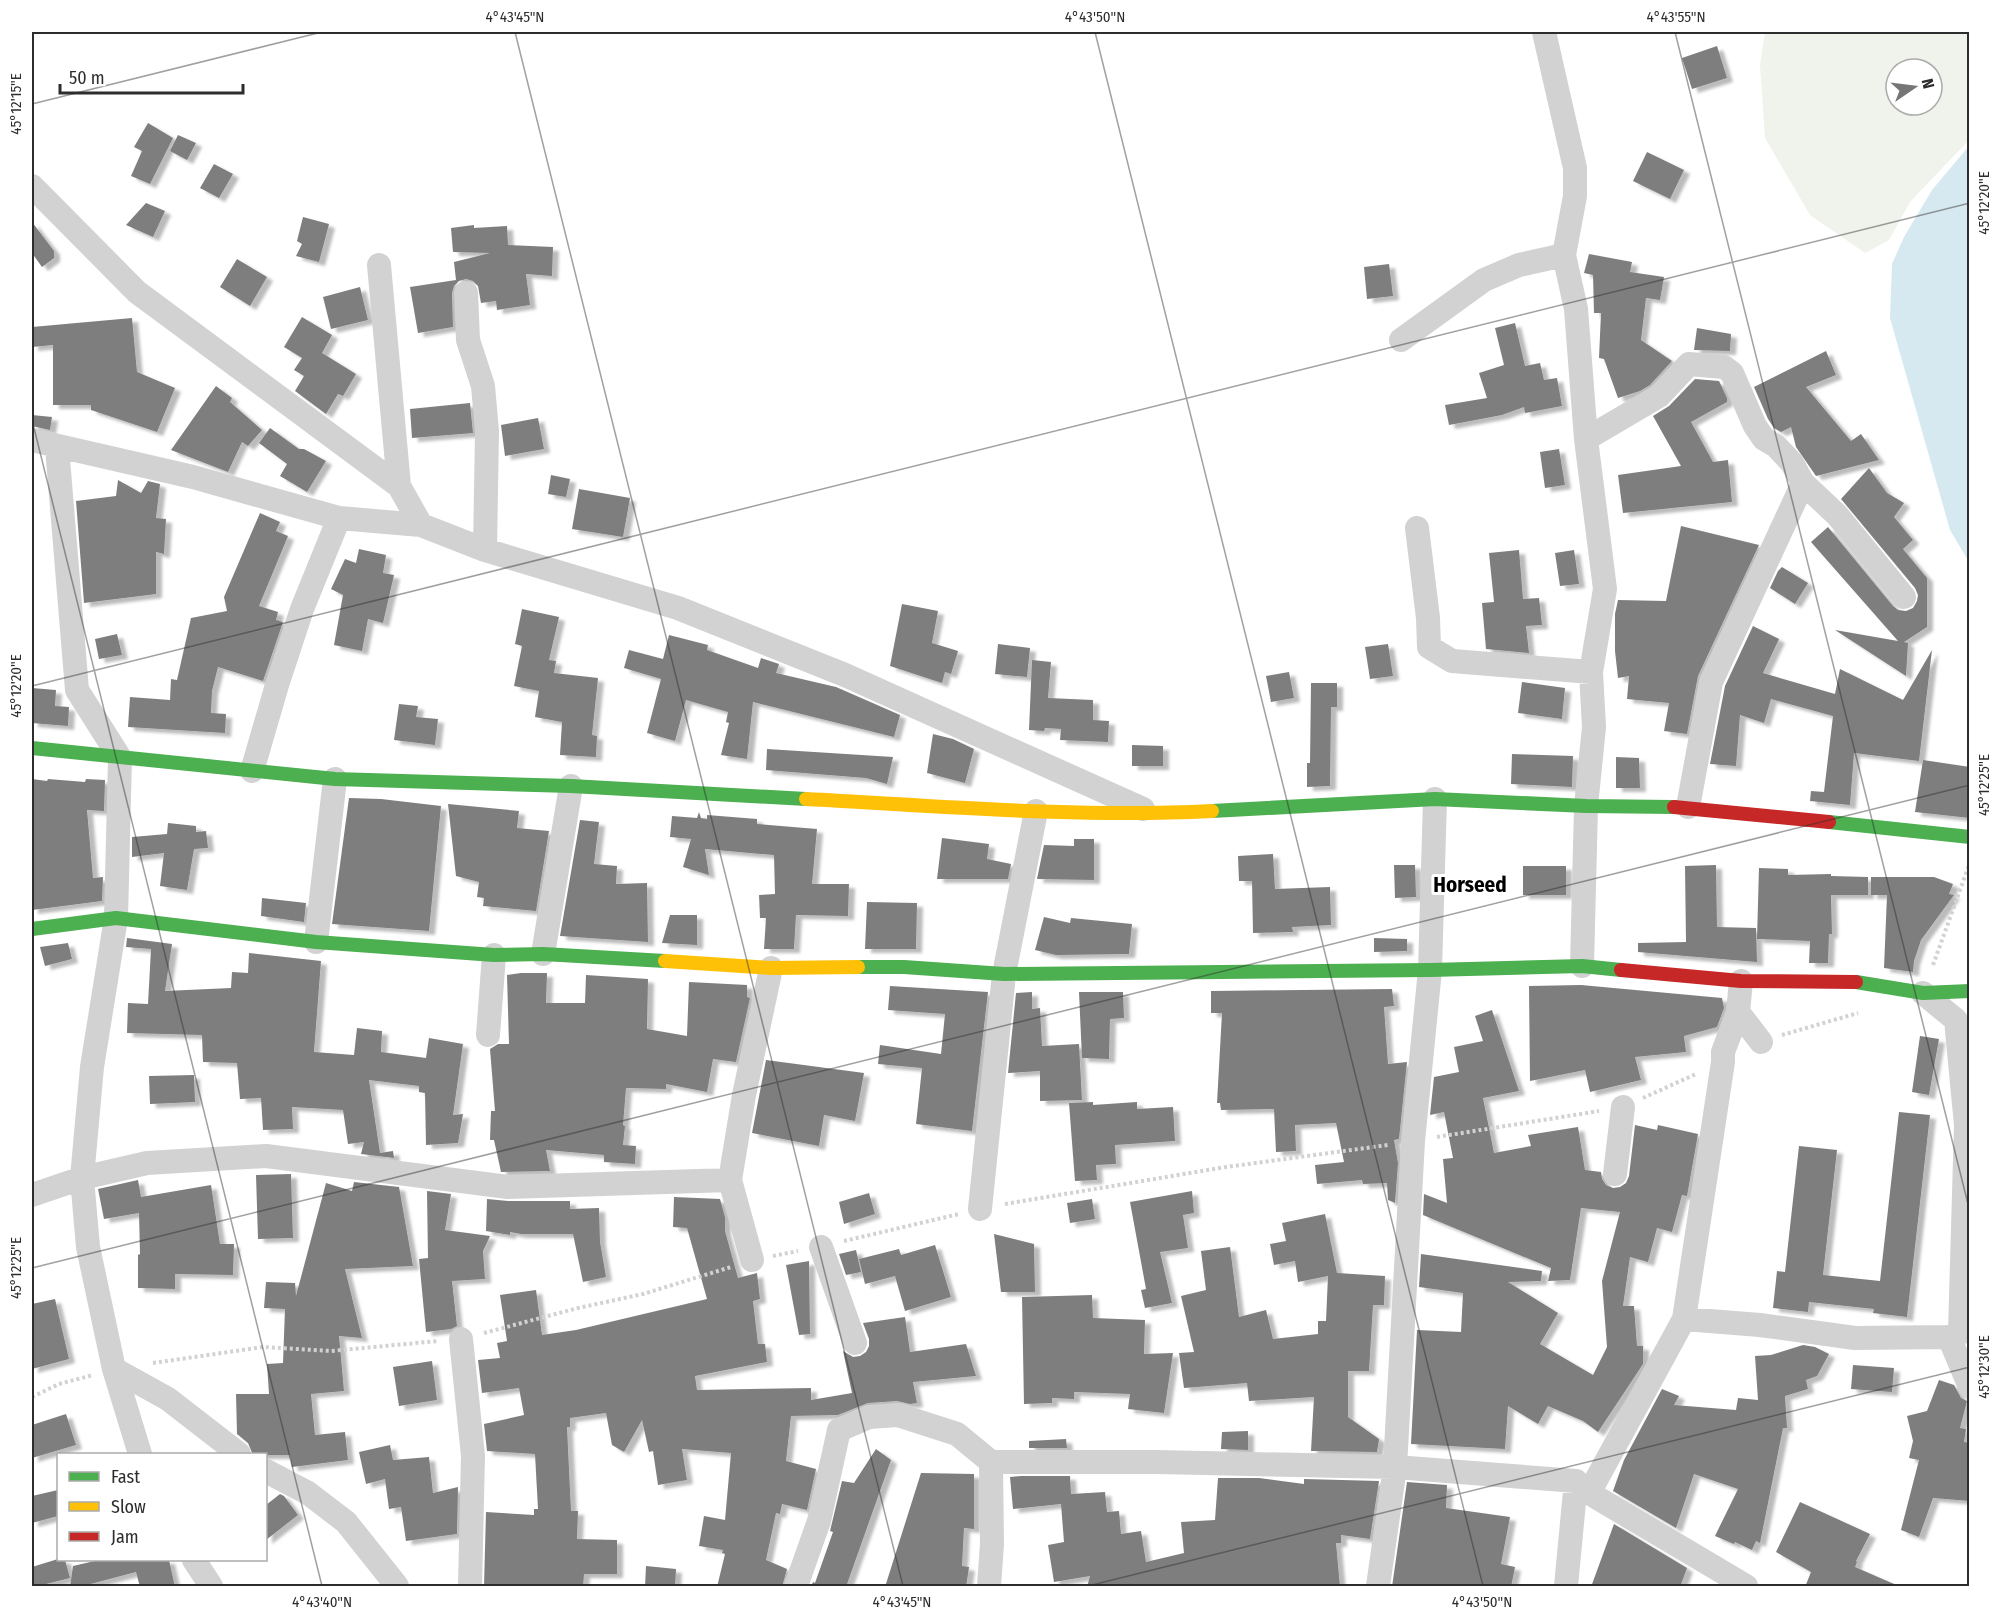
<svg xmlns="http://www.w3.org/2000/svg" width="2001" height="1618" viewBox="0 0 2001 1618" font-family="'Fira Sans Condensed',sans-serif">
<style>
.green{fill:#f0f3eb;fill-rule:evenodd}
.water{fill:#d7e9f0}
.building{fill:#7e7e7e;filter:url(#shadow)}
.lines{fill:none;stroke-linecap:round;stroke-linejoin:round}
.path{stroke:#d2d2d2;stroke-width:4;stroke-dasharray:3 3;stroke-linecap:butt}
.street{stroke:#d2d2d2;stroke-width:24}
.fast{stroke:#4caf50;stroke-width:14}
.slow{stroke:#ffc107;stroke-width:14}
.jam{stroke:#c62828;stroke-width:14}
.ticks{fill:none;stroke:#2d2d2d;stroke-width:1.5;stroke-opacity:0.45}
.labels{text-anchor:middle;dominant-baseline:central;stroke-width:6;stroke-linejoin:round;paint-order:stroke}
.district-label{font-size:21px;font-weight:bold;fill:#000;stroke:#fff}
.neatline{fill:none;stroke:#2d2d2d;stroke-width:2}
.ticks-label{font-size:15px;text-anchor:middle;fill:#2d2d2d}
</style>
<defs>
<filter id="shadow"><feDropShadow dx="6" dy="4" stdDeviation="1.5" flood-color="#0004"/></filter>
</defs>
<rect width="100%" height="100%" fill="#fff"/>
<path class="green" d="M1765,32H1969V140L1910,202L1889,240L1865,253L1810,215L1765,138L1760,65ZM1896,69H1932V105H1896Z"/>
<path class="water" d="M1969,146V562L1950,530L1890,318L1892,264L1904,237L1932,190Z"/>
<path class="building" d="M1717,46L1727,78L1692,89L1682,58Z
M148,123L173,138L150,184L131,176L142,151L134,147Z
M178,135L196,143L187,160L170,151Z
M1647,152L1684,170L1670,199L1633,181Z
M214,164L233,174L219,198L200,188Z
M146,203L165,211L153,237L126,225Z
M303,217L329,224L319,262L296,256L302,244L297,241Z
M32,222L54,251V258L42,267L32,253Z
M474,225V228L507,226L508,245L553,247L552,276L526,274L530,305L497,310L496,301L481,303L478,286L473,281L466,279L459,281L454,286L452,293L453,327L418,333L410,287L456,280L454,262L490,253L453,252L451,228Z
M1589,254L1632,262L1630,272L1664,277L1660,300L1646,298L1641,340L1672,361L1650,385L1640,391L1618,398L1604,359L1599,358L1601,313H1594L1593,275L1584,273Z
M237,259L267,277L250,306L220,287Z
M1389,264L1393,296L1367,299L1364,267Z
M360,287L368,320L331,329L323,297Z
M302,317L332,335L322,353L356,374L343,396L338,394L326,414L295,391L304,376L294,370L302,358L284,347Z
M132,318L137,372L175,388L157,432L91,410V405H53V345L32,347V327Z
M1515,323L1525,366L1540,363L1544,380L1557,378L1562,406L1525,413L1524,407L1502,415L1449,425L1445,405L1487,398L1479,373L1504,365L1495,328Z
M1697,328L1731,334L1730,351L1694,350Z
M1826,351L1836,375L1806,387L1851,441L1861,434L1879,460L1816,476L1796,447L1791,427L1781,432L1774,428L1768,419L1754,387Z
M1695,379L1719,381L1727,398V402L1691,422L1713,462L1728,460L1732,502L1623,513L1618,475L1681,466L1653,416L1669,406Z
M216,386L232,398L230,402L262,430L248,446L242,442L228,472L171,450Z
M470,403L473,433L412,438L410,409Z
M32,415L52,417L50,430L32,426Z
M538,418L544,449L505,456L501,425Z
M270,428L299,449H304L326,461L307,492L280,476L287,464L259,443Z
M1559,449L1565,485L1545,488L1540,452Z
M1869,468L1887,493L1904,503L1894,517L1913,540L1903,549L1927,578V627L1904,642L1908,643L1906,676L1835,630L1898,641L1811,542L1828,527L1893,606L1898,610L1906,611L1913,608L1917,601L1918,595L1915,588L1841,499Z
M551,475L570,479L566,497L548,494Z
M118,480L141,493L148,481L160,484L156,518L166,519L164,554L156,552V594L84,603L76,501L116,496Z
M579,489L630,498L623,537L572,529Z
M260,513L280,522L276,531L288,536L259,606L278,612L276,620L283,622L263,681L218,667L212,691L211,713L226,714L225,733L128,727L130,697L170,700L171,679L177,680L191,618L227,611L224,597Z
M1681,526L1759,545L1698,676L1687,734L1664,731L1669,703L1627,699L1629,676L1618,678L1615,651V614L1618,600L1666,601Z
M359,549L386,555L383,573L394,575L383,623L368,619L362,651L334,645L343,595L331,589L345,559L356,563Z
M1519,550L1523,599L1539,598L1542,625L1526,626L1529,653L1486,649L1482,603L1494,602L1489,553Z
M1574,550L1579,584L1560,586L1555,553Z
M1782,567L1808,583L1795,604L1770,588L1778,571Z
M902,604L938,611L932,643L958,651L951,674L945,672L942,683L890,666Z
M522,609L559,617L549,660L556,661L554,673L598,678L592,735L597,736L596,757L560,755L562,722L535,717L539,691L514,686L522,646L515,644Z
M1753,626L1779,639L1763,673L1835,694L1840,669L1903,700L1932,650L1919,761L1854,753L1850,805L1810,801L1811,791L1824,792L1833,716L1771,699L1764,723L1740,715L1736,766L1710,764L1725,686Z
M117,634L122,655L99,659L95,639Z
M669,635L708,645L707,650L758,668L761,658L779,664L776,673L836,687L900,715L894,737L753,702L747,759L721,755L729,723L726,722L728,712L686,700L675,741L647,733L661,679L624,668L629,650L663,659Z
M998,644L1030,648L1027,677L995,674Z
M1388,644L1393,676L1370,679L1365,647Z
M1032,660L1051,662L1048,698L1093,700V720L1109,721L1108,742L1060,740L1061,729L1045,728L1044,731L1029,730Z
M1289,672L1294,698L1271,702L1266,676Z
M1522,682L1565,688L1562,719L1518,713Z
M1311,683H1337V707H1331L1330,786L1307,787V763H1310Z
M32,688L56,690L55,706L69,707L68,726L32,723Z
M399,704L418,706L416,717L438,719L435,745L394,740Z
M933,734L953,739L974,749L965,783L927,773Z
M1132,745L1163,746V766H1132Z
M767,749L893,757L887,784L866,778L766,770Z
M1512,754L1573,756L1572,787L1511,784Z
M1616,757L1639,758L1640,788H1616Z
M1923,760L1970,767V818L1915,812Z
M32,779L47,781L48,779L85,782L86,779L105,780L104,811L87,810L93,878L103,877L102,901L32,910Z
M349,798L381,799L441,806L429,931L332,924Z
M448,804L519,811L517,828L549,831L536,911L483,906L484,898L477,897L479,882L456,876Z
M699,812L701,818L707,819V815L757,819V824L817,829L812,884H849L848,916L796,915L794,949H764L766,918H760L759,895L775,894L774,855L705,849L709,875L683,867L691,839L670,837L672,816L697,818Z
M580,820L599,822L594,864L617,866L616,884L647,883L648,942L560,936Z
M168,823L196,826V832L206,831L208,848L194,849L187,890L160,886L164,853L132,857V837L167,834Z
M942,838L989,844L987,859L1011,864L1008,879H937Z
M1074,839H1094V880L1037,879L1044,845L1074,846Z
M1273,854L1275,889L1330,887L1331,925L1292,927L1293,932L1253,933L1252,881H1239L1238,856Z
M1394,865H1415L1416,897L1395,898Z
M1716,865L1717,927L1756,928L1757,962L1638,952V943L1686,942L1685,866Z
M1523,866H1566V895H1523Z
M1759,868L1788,869V875L1831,874V876L1868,877V895H1831L1832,934H1829L1828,963H1809L1810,941L1757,939Z
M1871,877H1934L1953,884L1949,894L1954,895L1921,940L1914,961L1913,972L1884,968L1887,895H1871Z
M262,898L306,903L304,922L261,916Z
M867,902L917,903L916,949H865Z
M670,915H697V945L662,943Z
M1044,917L1070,923L1071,918L1132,924L1129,954L1056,955L1035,950Z
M127,938L172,944L165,991L231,988L232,972L248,973L249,953L321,961L314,1052L354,1055L357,1028L382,1031L381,1052L426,1058L429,1038L463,1044L453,1115L463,1114L458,1143L426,1145L425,1093L419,1092V1086L369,1080L380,1153L393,1151L394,1158L361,1154L364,1142L348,1144L343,1110L292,1107L293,1129L263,1130L261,1098L240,1099L237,1063L203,1062L202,1035L127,1033L128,1003L148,1004L151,949L126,947Z
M1374,938L1407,939V951L1374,952Z
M68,943L72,959L45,966L40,947Z
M521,973H547L546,1003H585L586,975L648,979L647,1029L687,1036L689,982L747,985V997L750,998L736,1062L713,1059L707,1092L666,1084V1089L626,1088L623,1125L625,1126L623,1145L636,1146L635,1164L604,1162V1155L546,1150L550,1171L501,1172L494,1140H490L491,1111H495L490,1049L498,1044H509L507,975Z
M1581,985L1722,998L1724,1008L1717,1027L1684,1036L1686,1052L1635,1057L1641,1080L1590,1092L1585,1070L1530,1081L1529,986Z
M890,986L988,992L972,1131L916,1124L922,1068L878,1064L880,1045L941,1054L945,1014L888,1010Z
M1392,989L1394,1006L1384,1007L1388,1064L1407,1062L1399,1139L1394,1140L1398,1163L1395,1203L1388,1200L1387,1183L1363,1184L1362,1180L1317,1184L1315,1165L1344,1162L1336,1123L1295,1125L1296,1151L1276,1152L1274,1109L1221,1110L1220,1103H1217L1222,1013H1211V991Z
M1032,992V1009L1040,1008L1042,1046L1079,1044L1082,1100L1040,1101V1071L1008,1073L1016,993Z
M1079,992H1123L1124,1018L1110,1019L1109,1059L1082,1058Z
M1492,1010L1519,1091L1483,1098L1494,1153L1531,1146L1528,1135L1578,1127L1585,1170L1601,1172L1602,1179L1606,1185L1613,1188L1620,1187L1626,1183L1629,1176L1635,1125L1657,1130L1658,1125L1698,1134L1692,1168L1687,1196L1682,1195L1672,1232L1657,1228L1648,1262L1630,1257L1623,1306H1634L1637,1346H1643V1364L1598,1432L1583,1421L1548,1406L1538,1424L1508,1406L1505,1449L1411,1444L1417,1330L1461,1332L1463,1293L1419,1287L1421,1254L1542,1271L1541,1281L1508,1282L1558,1313L1540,1344L1593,1375L1607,1347L1602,1281L1620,1212L1581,1208L1570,1280L1548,1281L1551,1268L1423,1215L1424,1194L1447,1203L1443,1159L1453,1158L1444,1112L1430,1115L1434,1077L1459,1072L1454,1047L1483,1041L1475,1016Z
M1920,1036L1939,1039L1929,1095L1912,1092Z
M766,1060L864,1073L855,1121L824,1115L819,1146L752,1133Z
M194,1075L195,1102L150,1104L149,1076Z
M1093,1102V1105L1137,1102V1109L1173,1107L1175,1141L1115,1145L1116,1164L1096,1165L1097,1180L1075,1181L1069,1103Z
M1899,1112L1930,1115L1907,1317L1873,1313L1874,1309L1809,1302L1808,1312L1773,1308L1777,1271L1785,1272L1799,1146L1837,1150L1823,1275L1880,1281Z
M291,1174L293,1238L258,1239L256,1175Z
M138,1180L141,1197L211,1185L220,1244H234L233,1275L175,1274V1289L138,1288V1255L140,1254L139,1213L104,1219L98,1189Z
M354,1182L399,1187L413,1266L345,1269L362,1338L339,1336L344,1391L311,1394L315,1435L345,1432L348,1460L292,1467L290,1455H253L248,1443L237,1434L236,1394H269L267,1364L283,1363L285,1309L264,1308L266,1282L295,1283L296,1296L326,1183L352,1191Z
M427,1191L451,1194L445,1230L490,1236L483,1251L485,1279L452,1281L457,1326L451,1329L426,1332L419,1259L428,1258Z
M1192,1191L1194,1213L1183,1215L1188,1248L1160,1252L1172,1303L1145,1308L1141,1290L1146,1289L1130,1202Z
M869,1193L875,1214L844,1224L839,1202Z
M674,1197L720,1199L725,1217V1231L738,1278L757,1273L760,1299L753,1301L758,1344H765L767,1362L695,1376L697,1390L811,1388V1400L852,1393L843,1351L853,1357L860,1356L866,1352L869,1346V1339L863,1323L905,1317L910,1352L966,1344L976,1376L913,1382L917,1403L910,1404L897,1401L868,1403L838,1415L791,1416L786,1461L816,1469L807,1510L782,1504L780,1514L776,1513L766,1560L787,1569L782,1587H717L725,1554L722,1553L723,1550L699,1546L704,1516L725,1520L731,1453L682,1449L687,1480L658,1485L653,1451L649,1452L642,1420L624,1452L612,1445L606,1413L570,1418V1427H567L571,1511H578L577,1539L617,1540V1574H584L583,1587H484L486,1512L534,1515V1509H538L535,1454L487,1451L484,1424L524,1415L519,1388L482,1393L478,1360L500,1358L497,1343L507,1341L500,1295L536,1290L542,1335L576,1330L707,1299L687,1228L673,1227Z
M487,1199L508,1201H570V1209L599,1208L600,1242L606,1277L583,1282L573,1234H521L510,1232V1235L486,1231Z
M1092,1199L1095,1219L1070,1223L1067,1203Z
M1325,1214L1337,1273L1385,1276L1384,1305H1373L1369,1371H1348V1417L1379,1439L1377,1452L1311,1451L1314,1397L1249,1401L1247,1383L1184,1388L1179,1353L1194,1352L1181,1296L1206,1290L1201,1251L1230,1247L1239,1317L1266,1310L1273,1339L1318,1334V1321H1326L1328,1276L1298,1282L1295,1261L1274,1265L1270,1244L1286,1241L1282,1223Z
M994,1234L1034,1244L1035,1292H1001Z
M935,1245L951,1297L905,1311L895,1276L865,1284L859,1259L899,1249L901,1255Z
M856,1250L861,1272L846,1275L839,1254Z
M809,1261L810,1334L799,1335L786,1265Z
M1092,1295L1093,1318L1145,1320L1144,1354L1173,1353L1164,1413L1128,1409L1130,1394L1074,1392V1399L1052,1398V1403L1024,1404L1022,1297Z
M55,1299L69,1359L32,1369V1304Z
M1803,1345L1815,1347L1829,1354L1817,1376L1806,1380L1808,1389L1785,1396L1787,1428H1783L1760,1543L1756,1541L1752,1550L1735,1542L1734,1544L1715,1536L1738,1489L1694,1474L1676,1528L1613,1491L1624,1460L1662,1389L1679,1396L1674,1405L1736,1410L1738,1398L1758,1400L1755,1356L1771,1355Z
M432,1361L437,1400L399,1406L393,1367Z
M1853,1365L1894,1368L1892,1392L1851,1389Z
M1939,1380L1954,1385L1961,1398L1967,1401L1960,1428L1966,1429L1964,1442L1970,1443V1501L1933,1498L1919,1537L1901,1530L1919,1460L1909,1458L1913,1441L1907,1416L1927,1411Z
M66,1414L76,1445L32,1458V1425Z
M1248,1431V1450L1221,1449L1222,1432Z
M1066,1439L1067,1448H1029V1441Z
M390,1445L393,1460L429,1457L433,1493L458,1487L457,1534L406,1541L401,1507L389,1509L385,1479L366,1484L359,1452Z
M876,1449L891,1460L846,1587H811L813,1582L815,1583L833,1532L830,1531L842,1481L854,1483Z
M921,1473L974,1474V1529L964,1528L962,1566L969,1567L966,1587H885Z
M1021,1476H1070L1071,1494L1105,1492L1107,1512L1119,1511L1121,1534L1141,1531L1146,1562L1184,1553L1181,1522L1215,1520L1218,1478H1259L1304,1484V1479L1379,1481L1370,1539L1341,1535V1543H1336L1340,1587H1087L1090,1576L1054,1582L1048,1545L1064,1542L1061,1504L1013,1509L1010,1477Z
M1407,1482L1447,1485L1446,1508L1510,1517L1501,1564L1515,1567L1511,1587H1392Z
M58,1490V1516L32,1523V1496Z
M280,1494L284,1496L298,1515L266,1540V1505Z
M1800,1502L1870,1534L1856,1561L1857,1562L1855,1567L1901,1587H1805L1811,1572L1776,1552Z
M1614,1524L1687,1568L1680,1587H1591Z
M58,1559L65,1560L70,1578L34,1587L32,1567Z
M99,1560H169L175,1587H140L136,1572L79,1587H70L73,1566Z
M646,1566L676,1569L675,1587H645Z"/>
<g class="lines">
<path class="path" d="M1933,965L1969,865
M1782,1035L1858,1013
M1643,1098L1696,1074
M1437,1137L1599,1111
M1005,1204L1226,1167L1388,1145
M844,1241L959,1214
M773,1256L798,1251
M484,1333L578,1308L643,1294L731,1267
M153,1363L263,1347L331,1351L438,1341
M32,1397L59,1384L93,1375"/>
<path class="street" d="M1544,32L1575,168V196L1564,255L1576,309L1586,439L1605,589L1591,672L1594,727L1586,806L1582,966
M32,186L137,292L399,486L421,525
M379,265L399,486
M466,293L468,340L483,386L487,431L485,550
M1401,340L1484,280L1519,265L1564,255
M1586,439L1659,396L1689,364L1724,367L1732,373L1755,426L1764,439L1776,446L1792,463L1803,483L1837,515L1904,597
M32,440L193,477L339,518L421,525L485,550L678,608L845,675L1143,809
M57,447L77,690L120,758L116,918L92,1067L82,1178L88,1247L114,1369L140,1454
M1417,528L1428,618L1429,647L1452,661L1591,672
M252,771L277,685L302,609L339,518
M1688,807L1711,682L1803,483
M316,942L335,779
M543,954L571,786
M1923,993L1956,1020L1966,1125L1960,1332
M1738,1012L1761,1042
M488,1035L494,955
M1615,1174L1623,1107
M32,1195L82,1178L147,1163L266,1156L508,1187L730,1180
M980,1209L1004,974L1036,811
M821,1247L855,1343
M752,1260L730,1180L744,1095L771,968
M1684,1319L1760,1325L1855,1338L1949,1337L1960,1332L1970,1331
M1949,1337L1970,1387
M461,1339L473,1456L470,1586
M114,1369L168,1399L239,1454
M266,1471L308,1493L346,1522L397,1586
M1589,1493L1684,1319L1723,1062V1052L1738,1012L1741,981
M194,1560L211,1586
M796,1586L819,1521L839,1430L869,1417L898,1415L957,1434L991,1462H1157L1395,1467L1576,1481L1589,1493L1746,1586
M989,1586L992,1544L991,1462
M1378,1586L1395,1467L1413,1141L1430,970L1435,799
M1566,1586L1576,1481"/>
<path class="fast" d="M32,748L335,779L571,786L806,799
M1212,811L1435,799L1586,806L1674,807
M1829,822L1970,837
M32,929L116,918L316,942L494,955L543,954L665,961
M858,967H904L1004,974L1430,970L1582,966L1621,970
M1856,982L1923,993L1970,991"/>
<path class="slow" d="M806,799C941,806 1077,818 1212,811
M665,961L771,968L858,967"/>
<path class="jam" d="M1674,807L1829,822
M1621,970L1741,981L1856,982"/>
</g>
<path class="ticks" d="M515,32L903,1586M1095,32L1483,1586M1675,32L1970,1212M32,104L322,32M32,420L322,1586M32,686L1970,203M32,1268L1970,785M1088,1586L1970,1367"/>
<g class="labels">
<g class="district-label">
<text x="1470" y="885">Horseed</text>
</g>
</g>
<rect width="2001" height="1618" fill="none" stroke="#ffffff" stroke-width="66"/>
<rect x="57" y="1453" width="210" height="108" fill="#ffffff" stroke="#ababab" stroke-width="1.5"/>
<rect x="69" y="1472" width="30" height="9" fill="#4caf50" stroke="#ababab" stroke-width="1.5"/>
<text x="111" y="1483" font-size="18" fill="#2d2d2d">Fast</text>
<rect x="69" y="1502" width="30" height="9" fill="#ffc107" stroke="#ababab" stroke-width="1.5"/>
<text x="111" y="1513" font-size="18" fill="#2d2d2d">Slow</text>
<rect x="69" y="1532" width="30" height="9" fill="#c62828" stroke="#ababab" stroke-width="1.5"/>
<text x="111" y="1543" font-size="18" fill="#2d2d2d">Jam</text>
<g transform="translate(1914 87) rotate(76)"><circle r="28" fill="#ffffff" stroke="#ababab" stroke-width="1.5"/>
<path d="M0-4.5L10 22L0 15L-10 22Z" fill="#767676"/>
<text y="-9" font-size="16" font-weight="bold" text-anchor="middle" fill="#2d2d2d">N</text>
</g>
<path d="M60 84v9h183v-9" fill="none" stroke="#2d2d2d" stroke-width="3"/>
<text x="69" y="84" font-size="18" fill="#2d2d2d" stroke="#ffffff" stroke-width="4.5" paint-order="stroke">50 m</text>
<rect x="33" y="33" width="1935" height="1552" class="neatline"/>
<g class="ticks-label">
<text x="515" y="22">4°43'45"N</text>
<text x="1095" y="22">4°43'50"N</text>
<text x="1676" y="22">4°43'55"N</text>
<text transform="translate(16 104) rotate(-90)" y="5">45°12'15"E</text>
<text transform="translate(1984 203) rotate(-90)" y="5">45°12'20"E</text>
<text transform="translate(16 686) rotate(-90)" y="5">45°12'20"E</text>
<text transform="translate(1984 785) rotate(-90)" y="5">45°12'25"E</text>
<text transform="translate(16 1268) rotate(-90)" y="5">45°12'25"E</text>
<text transform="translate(1984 1367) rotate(-90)" y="5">45°12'30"E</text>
<text x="322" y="1607">4°43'40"N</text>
<text x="902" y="1607">4°43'45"N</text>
<text x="1482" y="1607">4°43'50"N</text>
</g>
</svg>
